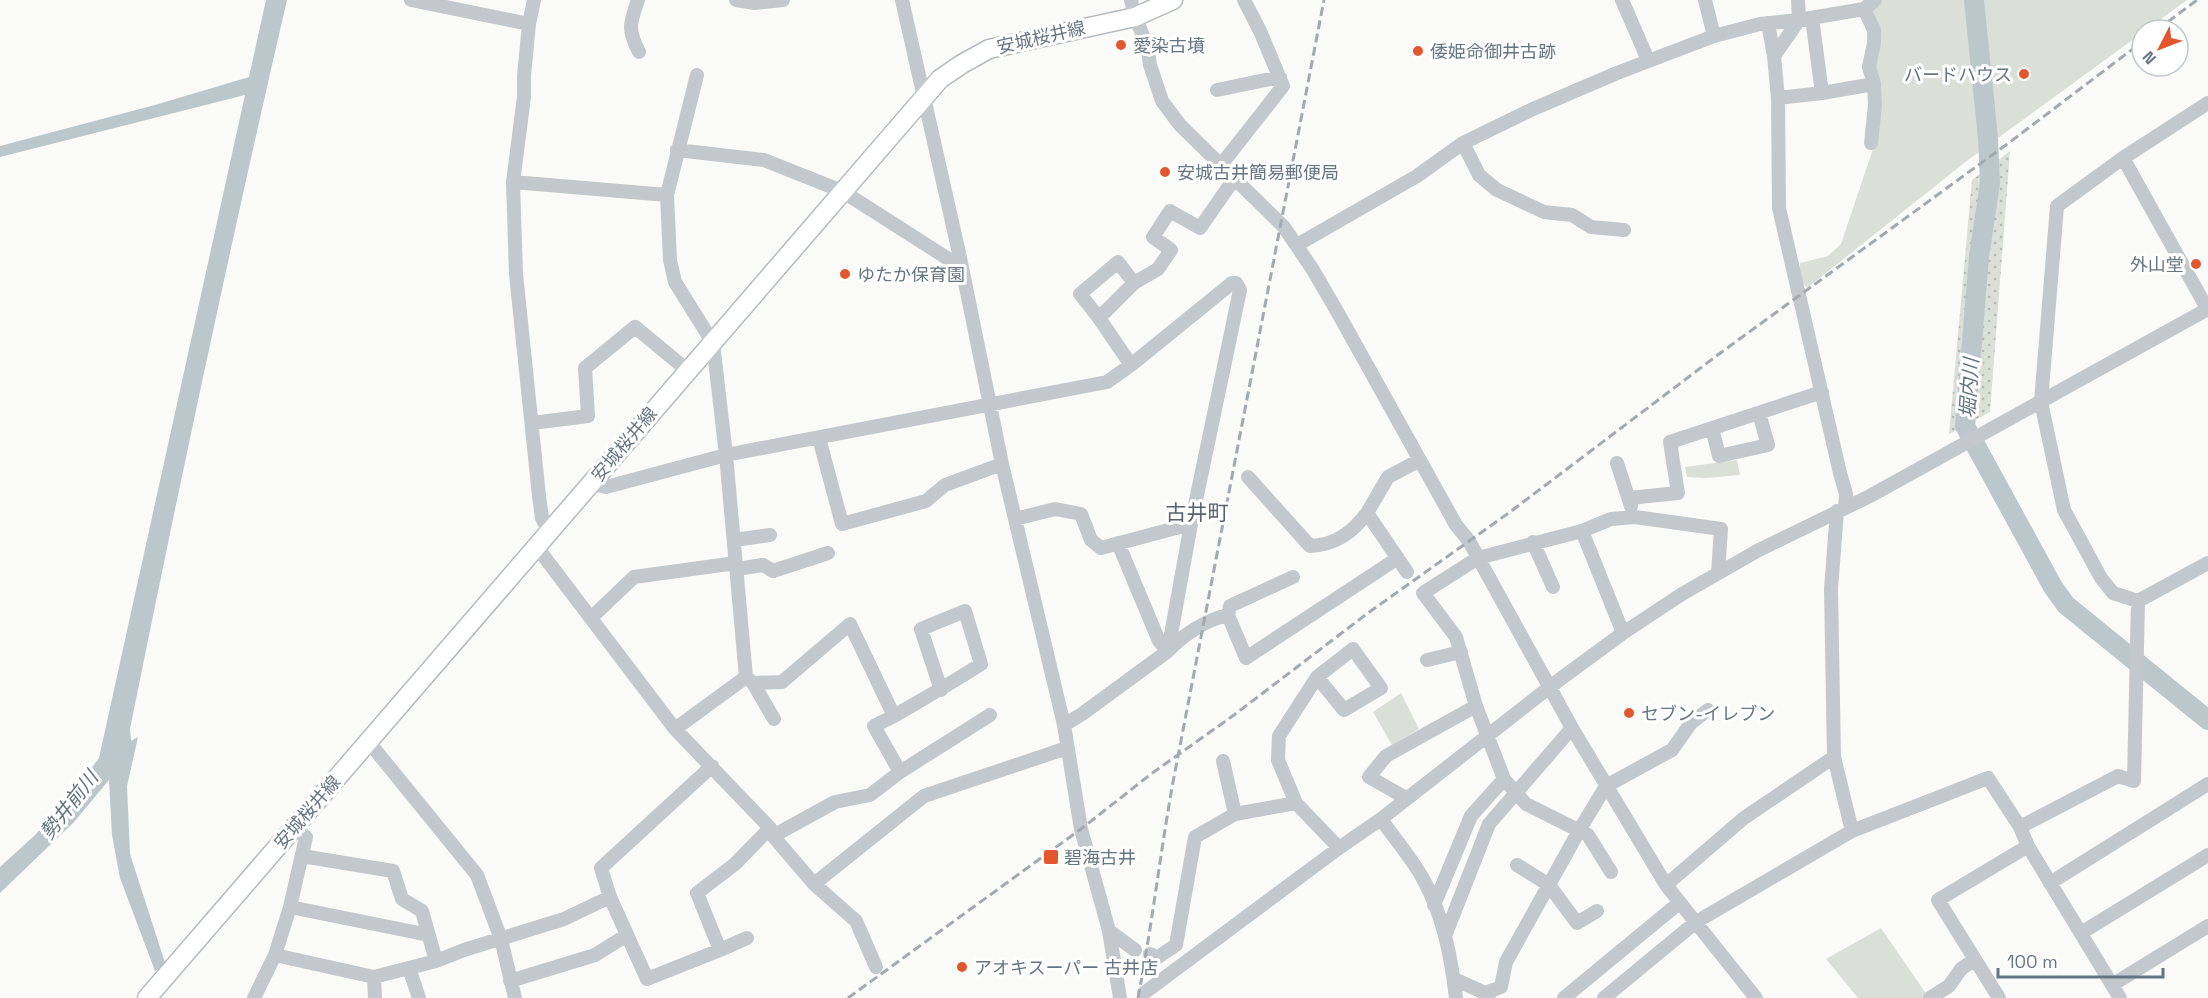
<svg xmlns="http://www.w3.org/2000/svg" width="2208" height="998" viewBox="0 0 2208 998" font-family="'Space Grotesk','Noto Sans JP',sans-serif">
<style>
.grass{fill:url(#grass-dots)}
.green{fill:#dadfd7}
.water{fill:#bbc7cb}
.lines{fill:none;stroke-linecap:round;stroke-linejoin:round}
.river{stroke:#bbc7cb;stroke-width:20}
.major-casing{stroke:#b5babe;stroke-width:21}
.minor{stroke:#c3c8cc;stroke-width:14}
.major{stroke:#fff;stroke-width:18}
.rail{stroke:#a2aab0;stroke-width:3;stroke-dasharray:9 4.5;stroke-linecap:butt}
.poi-dot{fill:#e4572e;stroke:#fff;stroke-width:2}
.labels{text-anchor:middle;dominant-baseline:central;stroke-width:6;stroke-linejoin:round;paint-order:stroke}
.street-label{font-size:18px;fill:#657683;stroke:#fff}
.poi-label{font-size:18px;fill:#657683;stroke:#fff;text-anchor:start}
.water-label{font-size:20px;font-style:italic;fill:#60757c;stroke:#fff}
.quarter-label{font-size:21px;fill:#57646e;stroke:#fff}
</style>
<defs>
<pattern id="grass-dots" width="8" height="8" patternUnits="userSpaceOnUse" patternTransform="scale(1.5)"><rect width="8" height="8" fill="#dadfd7"/><path d="M2 2h.1M6 6h.1" fill="none" stroke="#b4b9b4" stroke-width="1.8" stroke-linecap="round"/></pattern>
</defs>
<rect width="100%" height="100%" fill="#fafaf8"/>
<path class="grass" d="M2010,151L1990,412L1949,434L1972,180Z"/>
<path class="green" d="M1867,0H2187L2146,30H2142V33L1968,160L1807,288L1800,280V263L1828,256L1841,244L1874,146Z
M1737,460L1740,475L1707,478L1687,477L1685,467Z
M1401,693L1419,729L1392,745L1373,712Z
M1881,928L1929,998H1858L1826,959Z"/>
<path class="water" d="M266,0H287C231,242 179,485 130,729L131,741L138,737L127,786L130,854L166,966L155,971L120,878L112,835L109,780L74,822L0,893V867L35,835L71,795L99,758L245,95L0,157V146L155,105L249,77Z"/>
<g class="lines">
<path class="river" d="M1974,0L1988,138L1990,183L1979,257L1965,426L2053,587L2066,605L2208,720"/>
<defs>
<path id="major" d="M147,998L940,79L962,64L989,49L1135,17L1173,0"/>
</defs>
<use href="#major" class="major-casing"/>
<path class="minor" d="M411,0L529,24
M534,0L529,24L524,76V97L513,182L516,274L539,496L542,518L549,532
M638,0C630,23 627,29 639,52
M736,0L755,3L783,0
M902,0L959,253L1002,464L1064,725L1081,829L1109,931L1120,998
M1131,0L1135,17L1147,45L1150,65L1162,101L1180,125L1284,227L1313,270L1338,313L1456,525L1469,541L1572,728L1666,885L1756,998
M1622,0L1648,60
M1705,0L1714,36
M1798,0L1799,20L1774,56L1778,98L1779,208L1840,473L1846,494L1845,508
M1864,9L1874,30V43L1869,67L1874,84L1875,105L1871,143
M1812,18L1822,93
M1768,23L1774,56
M1217,90L1280,77
M1778,98L1822,93L1874,84
M2208,103L2123,158L2057,206L2041,402L2064,510L2101,578L2113,593L2138,601L2208,563
M1463,143L1479,175L1497,190L1544,212L1572,215L1591,227L1624,230
M677,150L764,160L842,191L961,267
M2123,158L2208,310
M1221,165L1283,86L1260,31L1244,0
M513,182L667,195
M1297,245L1417,176L1463,143L1533,109L1617,73L1714,36L1760,24L1799,20L1864,9L1875,0
M1099,318L1134,283L1158,269L1171,250L1153,237L1170,211L1200,228L1234,179
M1131,365L1099,318L1080,294L1118,262L1134,283
M532,423L588,416L585,368L635,327L687,370
M1712,428L1719,456L1768,445L1759,413
M819,438L842,524L926,501L945,485L1002,464
M1617,463L1631,506
M1248,477L1310,546C1335,545 1352,533 1367,513
M591,484L606,487L726,455L1107,382L1131,365L1232,283H1236L1240,290L1191,524L1168,651L1082,714L1064,725
M1629,498L1678,493L1670,442L1822,392
M1837,511L1831,589L1834,757L1852,831
M1015,519L1055,509L1081,514L1091,540L1101,548L1191,524
M1582,531L1623,633
M734,540L770,535
M1533,542L1553,587
M1118,543L1159,641L1168,651C1184,634 1206,620 1228,615
M536,546L675,729L770,828L773,836L814,884L856,921L876,967
M737,569L763,565L773,571L828,553
M1407,572L1367,513L1388,477L1420,460
M1293,577L1230,606L1228,615L1246,658L1398,558
M591,618L634,577L736,563
M1427,660L1461,652
M746,677L753,683L782,682L850,624L894,716C923,699 952,683 981,664L965,611L921,629L941,690
M753,683L774,719
M894,716L874,726L900,772
M675,729L746,677L726,455L713,343L675,282L670,260L667,195L697,75
M368,741L477,875L501,939L515,998
M1223,761L1235,814
M1406,798L1369,777L1386,756L1476,706
M1296,803L1278,760L1279,736L1317,677L1353,649L1381,688L1344,710L1317,677
M1381,819C1394,838 1410,856 1422,877C1443,914 1451,956 1456,998
M2020,827L2118,776L2134,781L2138,601
M773,836L835,802L870,795L900,772L990,715
M302,856L393,871L402,899L422,911L436,961
M1517,865L1549,885L1577,923L1597,911
M1611,872L1588,835L1526,804L1504,779L1476,706L1456,637L1423,593L1478,558L1582,531L1611,519L1635,517L1721,529L1718,573
M2050,883L2208,784
M814,884L924,796L1067,748
M1666,885L1744,818L1834,757
M610,897L647,979L720,950L697,893L735,864L770,828
M1434,905L1471,816L1504,779
M290,907L429,935
M1109,931L1135,950
M2081,933L2208,855
M1445,936L1489,824L1572,728
M720,950L747,938
M1150,954L1158,957L1176,945L1195,837L1235,814L1296,803L1339,848
M275,955L374,977L436,961L464,950L564,919L610,897L601,868L712,766
M409,968L419,998
M374,977L375,998
M1454,979L1485,993L1489,998
M510,981L595,955L627,935
M2112,985L2208,926
M1144,993L1339,848L1381,819L1551,686L1623,633L1682,594L1757,551L1870,496L2208,309
M1485,993L1501,987L1506,962L1580,829L1606,786L1672,750L1691,723L1708,710
M254,998L275,955L290,907L306,837L293,829
M1564,998L1679,903
M1604,998L1696,922L1852,831L1988,778L2020,827L2028,846L2120,998
M1930,998L1949,986L1961,969L1975,959
M1999,998L1938,900L2028,846"/>
<use href="#major" class="major"/>
<path class="rail" d="M2157,30L2197,0
M848,998L1081,829L1151,774L1234,715L1368,613L1510,512L1719,354L2010,142L2142,42
M1138,998C1152,926 1160,854 1173,782L1324,0"/>
</g>
<g class="poi-dot">
<circle cx="1121" cy="45" r="6"/>
<circle cx="1418" cy="51" r="6"/>
<circle cx="2024" cy="74" r="6"/>
<circle cx="1165" cy="172" r="6"/>
<circle cx="2196" cy="264" r="6"/>
<circle cx="845" cy="274" r="6"/>
<circle cx="1629" cy="713" r="6"/>
<rect x="1043" y="849" width="16" height="16" rx="3"/>
<circle cx="962" cy="967" r="6"/>
</g>
<g class="labels">
<g class="street-label">
<text transform="translate(1041 37) rotate(-13)">安城桜井線</text>
<text transform="translate(624 444) rotate(-50)">安城桜井線</text>
<text transform="translate(307 812) rotate(-49)">安城桜井線</text>
</g>
<g class="poi-label">
<text x="1133" y="45">愛染古墳</text>
<text x="1430" y="51">倭姫命御井古跡</text>
<text x="2012" y="74" text-anchor="end">バードハウス</text>
<text x="1177" y="172">安城古井簡易郵便局</text>
<text x="2184" y="264" text-anchor="end">外山堂</text>
<text x="857" y="274">ゆたか保育園</text>
<text x="1641" y="713">セブン-イレブン</text>
<text x="1064" y="857">碧海古井</text>
<text x="974" y="967">アオキスーパー 古井店</text>
</g>
<g class="water-label">
<text transform="translate(1969 388) rotate(-86)">堀内川</text>
<text transform="translate(69 805) rotate(-52)">勢井前川</text>
</g>
<g class="quarter-label">
<text x="1197" y="512">古井町</text>
</g>
</g>
<g transform="translate(2160 48) rotate(228)"><circle r="28" fill="#ffffff" stroke="#c1c8cd" stroke-width="1.5"/>
<path d="M0-4.5L10 22L0 15L-10 22Z" fill="#e4572e"/>
<text y="-9" font-size="16" font-weight="bold" text-anchor="middle" fill="#657683">N</text>
</g>
<path d="M1998 968v9h165v-9" fill="none" stroke="#657683" stroke-width="3"/>
<text x="2007" y="968" font-size="18" fill="#657683" stroke="#ffffff" stroke-width="4.5" paint-order="stroke">100 m</text>
</svg>
